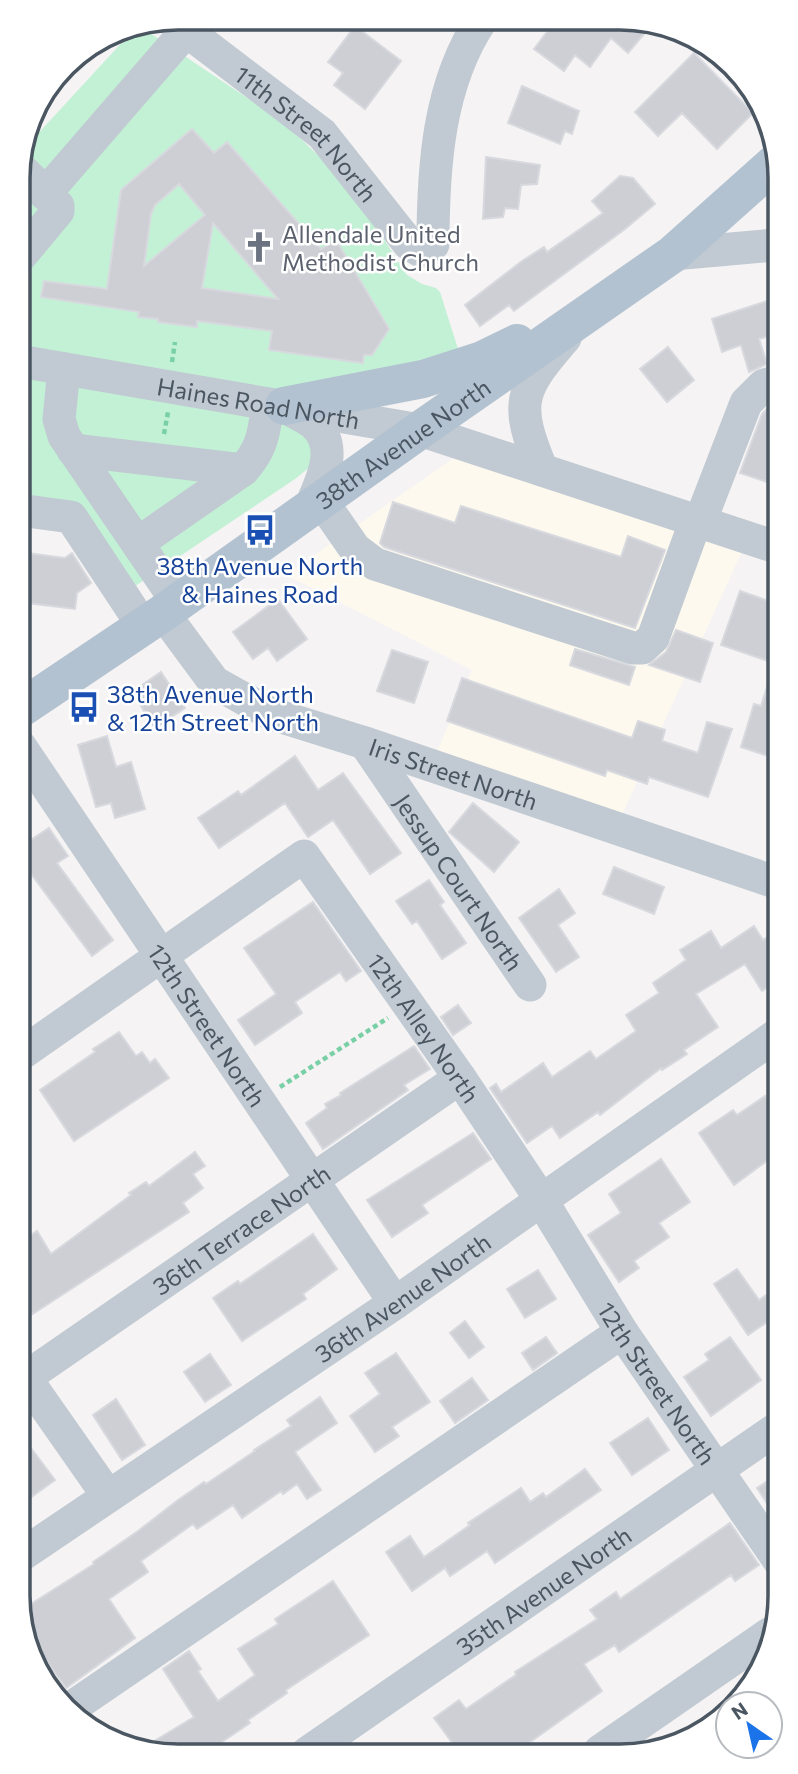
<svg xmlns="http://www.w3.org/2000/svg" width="798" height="1774" viewBox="0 0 798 1774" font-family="Commissioner,sans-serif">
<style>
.commercial{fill:#fdf9ef}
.green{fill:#c3f1d5}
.building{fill:#cdcfd5;stroke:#d7d9de;stroke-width:2;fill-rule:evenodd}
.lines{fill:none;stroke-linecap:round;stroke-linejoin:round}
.path{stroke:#7ad0a6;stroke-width:4.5;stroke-dasharray:5 3.5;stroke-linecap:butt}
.minor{stroke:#c1cad2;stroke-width:33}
.major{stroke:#b3c2d1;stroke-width:38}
.labels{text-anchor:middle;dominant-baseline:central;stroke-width:5;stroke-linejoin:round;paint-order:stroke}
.street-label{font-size:24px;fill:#4a5661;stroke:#fff}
.worship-label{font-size:24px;fill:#5b616d;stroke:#fff;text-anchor:start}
.transit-label{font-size:24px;fill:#164399;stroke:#fff}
.rim{fill:none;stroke:#4a5661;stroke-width:3.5}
</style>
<rect width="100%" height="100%" fill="#f5f3f3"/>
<path class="commercial" d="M458,455L743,549L621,817L436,754L472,670L286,575Z"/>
<path class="green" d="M138,25L279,119L300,138L330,167L378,230L407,275L422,284L436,288L440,292L459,352L313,450L315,463L295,479L122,595L71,517L19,510L18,167L27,134L33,139Z"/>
<path class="building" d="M556,20H591L603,29L610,20H639L649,28L628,53L611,38L590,67L575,55L564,71L534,49Z
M355,26L401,61L365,109L334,85L343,73L328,62Z
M694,53L753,113L717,149L682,113L658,136L635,112Z
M522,86L579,111L572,134L565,131L560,144L508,123Z
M192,129L214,153L227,142L321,249L336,240L389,329L372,355H364L363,363L269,350L272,331L197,321V327L158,322V319L138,317L139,312L41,297L44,281L107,289L121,190ZM179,184L205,215L144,266L151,214L155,205ZM213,223L278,299L202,288Z
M486,157L540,165L537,184L521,185L518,209L505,208L503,217L483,219Z
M620,176L633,178L655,204L625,229L514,311L509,305L480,326L465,305L522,261L544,247L547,252L603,213L592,201Z
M767,301L776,327V334L759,339L767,364L749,372L741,345L722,352L712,319Z
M668,347L694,380L667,402L640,369Z
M767,409L776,412V452L767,482L740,473L762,414Z
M393,502L455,523L461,506L621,557L628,536L665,550L635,628L384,547L380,543Z
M19,552L65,558L72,553L91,583L77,593L75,609L19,602Z
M740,591L777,604V664L721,645Z
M278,599L307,639L277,661L268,648L253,659L233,632Z
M676,630L713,643L700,682L649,665L666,652Z
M575,649L635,667L629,685L570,665Z
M392,650L428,662L414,703L377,691Z
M773,668H777V759L741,747L754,704L761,706Z
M161,672L185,708L155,728L132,692Z
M462,678L632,738L638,721L665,730L662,741L698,753L707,722L732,729L708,797L649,777L647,784L607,770L605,776L447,721Z
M107,736L116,767L131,762L145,809L115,818L111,803L96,807L78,745Z
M295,756L318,790L343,773L401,853L370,874L333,820L308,837L285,803L219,848L198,818L238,791L241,795Z
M473,803L519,842L494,872L449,832Z
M49,828L68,856L57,863L113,940L92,956L20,859V847Z
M614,867L664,887L654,914L603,894Z
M429,880L444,902L440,905L466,943L442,959L417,921L412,924L396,901Z
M559,889L575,913L558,925L579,957L556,972L519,918Z
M313,902L361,971L346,981L340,972L295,1002L302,1013L255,1045L238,1020L276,994L244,948Z
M754,926L763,940L778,930V980L762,991L745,964L696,994L718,1027L684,1050L687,1054L662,1070L661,1068L600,1115L598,1112L560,1138L552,1126L527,1143L490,1088L496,1084L501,1092L543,1063L552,1077L590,1051L596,1059L636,1031L626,1015L659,993L653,983L686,960L680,950L711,931L721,948Z
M458,1005L471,1023L453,1035L441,1017Z
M119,1032L136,1056L142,1052L150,1063L155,1059L169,1078L74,1141L40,1090L95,1052L93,1049Z
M414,1046L430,1069L404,1085L408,1090L323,1149L306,1123L327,1108L325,1104L341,1095L340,1093Z
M765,1096L778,1116L779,1152L734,1185L699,1133L733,1110L737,1115Z
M473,1133L491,1159L422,1205L428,1213L392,1237L367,1200Z
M195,1152L205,1166L193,1174L203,1188L183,1203L189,1212L22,1321V1241L37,1231L51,1254L131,1195L129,1193L146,1182L149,1186Z
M661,1159L690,1202L659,1223L669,1237L634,1261L639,1268L619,1282L588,1235L621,1213L609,1194Z
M313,1234L337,1269L303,1294L306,1299L242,1341L213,1298L238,1281L240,1284Z
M737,1269L759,1300L779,1286V1314L748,1335L714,1284Z
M538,1270L556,1299L525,1318L507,1289Z
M465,1321L484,1347L469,1358L450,1333Z
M546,1337L557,1353L533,1370L522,1353Z
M730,1337L761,1380L711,1416L684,1377L709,1360L705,1354Z
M396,1353L430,1402L392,1427L399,1436L375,1452L350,1416L380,1394L365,1373Z
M210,1354L231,1385L205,1402L184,1372Z
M472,1378L488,1400L455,1423L440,1401Z
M320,1397L337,1423L295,1452L321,1490L307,1499L297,1484L283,1494L281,1491L242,1518L233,1505L197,1529L193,1524L141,1561L148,1572L109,1599L135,1638L66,1688L42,1655L38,1657L23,1636V1609L94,1564L93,1562L138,1531L178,1500L204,1482L206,1484L255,1451L254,1450L291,1426L287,1420Z
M116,1399L145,1445L122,1460L93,1415Z
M648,1418L669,1450L632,1475L610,1443Z
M22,1436L55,1480L23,1503V1488Z
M585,1469L601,1490L495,1563L487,1551L450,1576L445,1568L412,1591L386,1552L410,1536L424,1557L470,1525L468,1523L521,1488L530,1502L543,1493L546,1497Z
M780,1473V1523L757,1488Z
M730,1523L759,1565L735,1581L731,1575L619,1652L615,1645L584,1664L602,1691L516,1752H459L434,1718L459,1700L466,1709L516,1675L515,1672L597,1619L590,1610L616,1592L620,1599Z
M333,1581L369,1635L286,1690L287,1693L248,1720L250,1723L207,1752L165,1753L156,1740L194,1717L163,1669L189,1651L201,1669L198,1671L218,1701L255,1675L238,1649L278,1624L275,1619Z"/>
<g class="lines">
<path class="path" d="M172,362L175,342
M164,434L168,412
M280,1087L388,1018"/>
<g class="minor">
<path id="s1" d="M171,19L322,134L409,244L421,251L433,244C433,168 438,84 482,19"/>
<path d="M18,172H24L58,206V211L18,259"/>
<path d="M45,194L187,30"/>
<path d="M673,254L775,245"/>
<path id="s2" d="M19,361L420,430L776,547"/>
<path d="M64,369L59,419L64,436L178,603"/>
<path d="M289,409C297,414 307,418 314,424C340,447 321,482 310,508"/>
<path d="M73,450L243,470C263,448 264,432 268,404"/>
<path d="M542,470C514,403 519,391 565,338"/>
<path d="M321,500L355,549L375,564L633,648H642L653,638L696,520"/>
<path d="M19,510L71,517L143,626"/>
<path d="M700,522L746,403L764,385L776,382"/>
<path d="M138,543L243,470"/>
<path id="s3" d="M163,613L214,682L269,713L365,743L778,883"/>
<path id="s4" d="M365,743L530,985"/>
<path id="s5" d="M20,746L395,1303"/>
<path id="s6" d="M21,1054L304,856L460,1078L542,1201L622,1332L780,1562"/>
<path d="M22,1373L108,1496"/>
<path id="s7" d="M22,1380L460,1078"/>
<path id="s8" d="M23,1554L395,1303L778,1034"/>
<path d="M68,1710L622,1332"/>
<path d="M600,1751L769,1634"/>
<path id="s9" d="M307,1753L779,1427"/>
</g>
<g class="major">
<path d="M284,406L423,379L482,360L517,343"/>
<path id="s10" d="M20,709L163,613L420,430L673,254L775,163"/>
</g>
</g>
<defs>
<symbol id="church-bare" viewBox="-9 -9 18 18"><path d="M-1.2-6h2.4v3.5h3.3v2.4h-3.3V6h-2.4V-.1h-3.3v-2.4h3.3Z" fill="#6b7280" stroke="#fff" stroke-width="2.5" paint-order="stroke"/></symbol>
<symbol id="bus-bare" viewBox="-9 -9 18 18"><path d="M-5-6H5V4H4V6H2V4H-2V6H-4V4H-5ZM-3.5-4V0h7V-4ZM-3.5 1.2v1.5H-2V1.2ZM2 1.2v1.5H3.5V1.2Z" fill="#1a4fb4" stroke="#fff" stroke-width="2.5" paint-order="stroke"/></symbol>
</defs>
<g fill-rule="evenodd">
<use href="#church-bare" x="237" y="225" width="44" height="44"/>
<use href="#bus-bare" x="238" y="508" width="44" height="44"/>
<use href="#bus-bare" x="62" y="685" width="44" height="44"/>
</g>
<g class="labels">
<g class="street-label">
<text stroke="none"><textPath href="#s1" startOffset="178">11th Street North</textPath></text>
<text stroke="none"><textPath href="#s2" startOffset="243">Haines Road North</textPath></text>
<text stroke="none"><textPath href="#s10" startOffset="466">38th Avenue North</textPath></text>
<text stroke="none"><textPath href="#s3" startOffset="343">Iris Street North</textPath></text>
<text stroke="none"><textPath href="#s4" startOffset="168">Jessup Court North</textPath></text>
<text stroke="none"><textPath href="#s5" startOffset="336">12th Street North</textPath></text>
<text stroke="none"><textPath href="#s6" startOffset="555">12th Alley North</textPath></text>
<text stroke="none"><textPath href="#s7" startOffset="266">36th Terrace North</textPath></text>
<text stroke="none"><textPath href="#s8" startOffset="458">36th Avenue North</textPath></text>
<text stroke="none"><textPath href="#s6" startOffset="980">12th Street North</textPath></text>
<text stroke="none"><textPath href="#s9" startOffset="287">35th Avenue North</textPath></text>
</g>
<g class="worship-label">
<text x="282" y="233">Allendale United<tspan x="282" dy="28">Methodist Church</tspan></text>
</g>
<g class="transit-label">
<text x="260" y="565">38th Avenue North<tspan x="260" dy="28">&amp; Haines Road</tspan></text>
<text x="107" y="693" text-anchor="start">38th Avenue North<tspan x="107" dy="28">&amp; 12th Street North</tspan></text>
</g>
</g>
<path d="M0 0H798V1774H0ZM178 30H620A148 148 0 0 1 768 178V1596A148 148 0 0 1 620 1744H178A148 148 0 0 1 30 1596V178A148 148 0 0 1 178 30Z" fill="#fff" fill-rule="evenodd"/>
<path class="rim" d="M178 30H620A148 148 0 0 1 768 178V1596A148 148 0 0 1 620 1744H178A148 148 0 0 1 30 1596V178A148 148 0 0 1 178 30Z"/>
<g transform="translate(749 1725) rotate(326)"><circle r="33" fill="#ffffff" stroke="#b7bbc0" stroke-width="2"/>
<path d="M0-5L12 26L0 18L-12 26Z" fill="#1a73e8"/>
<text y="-10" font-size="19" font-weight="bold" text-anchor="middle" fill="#4a5661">N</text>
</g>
</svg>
